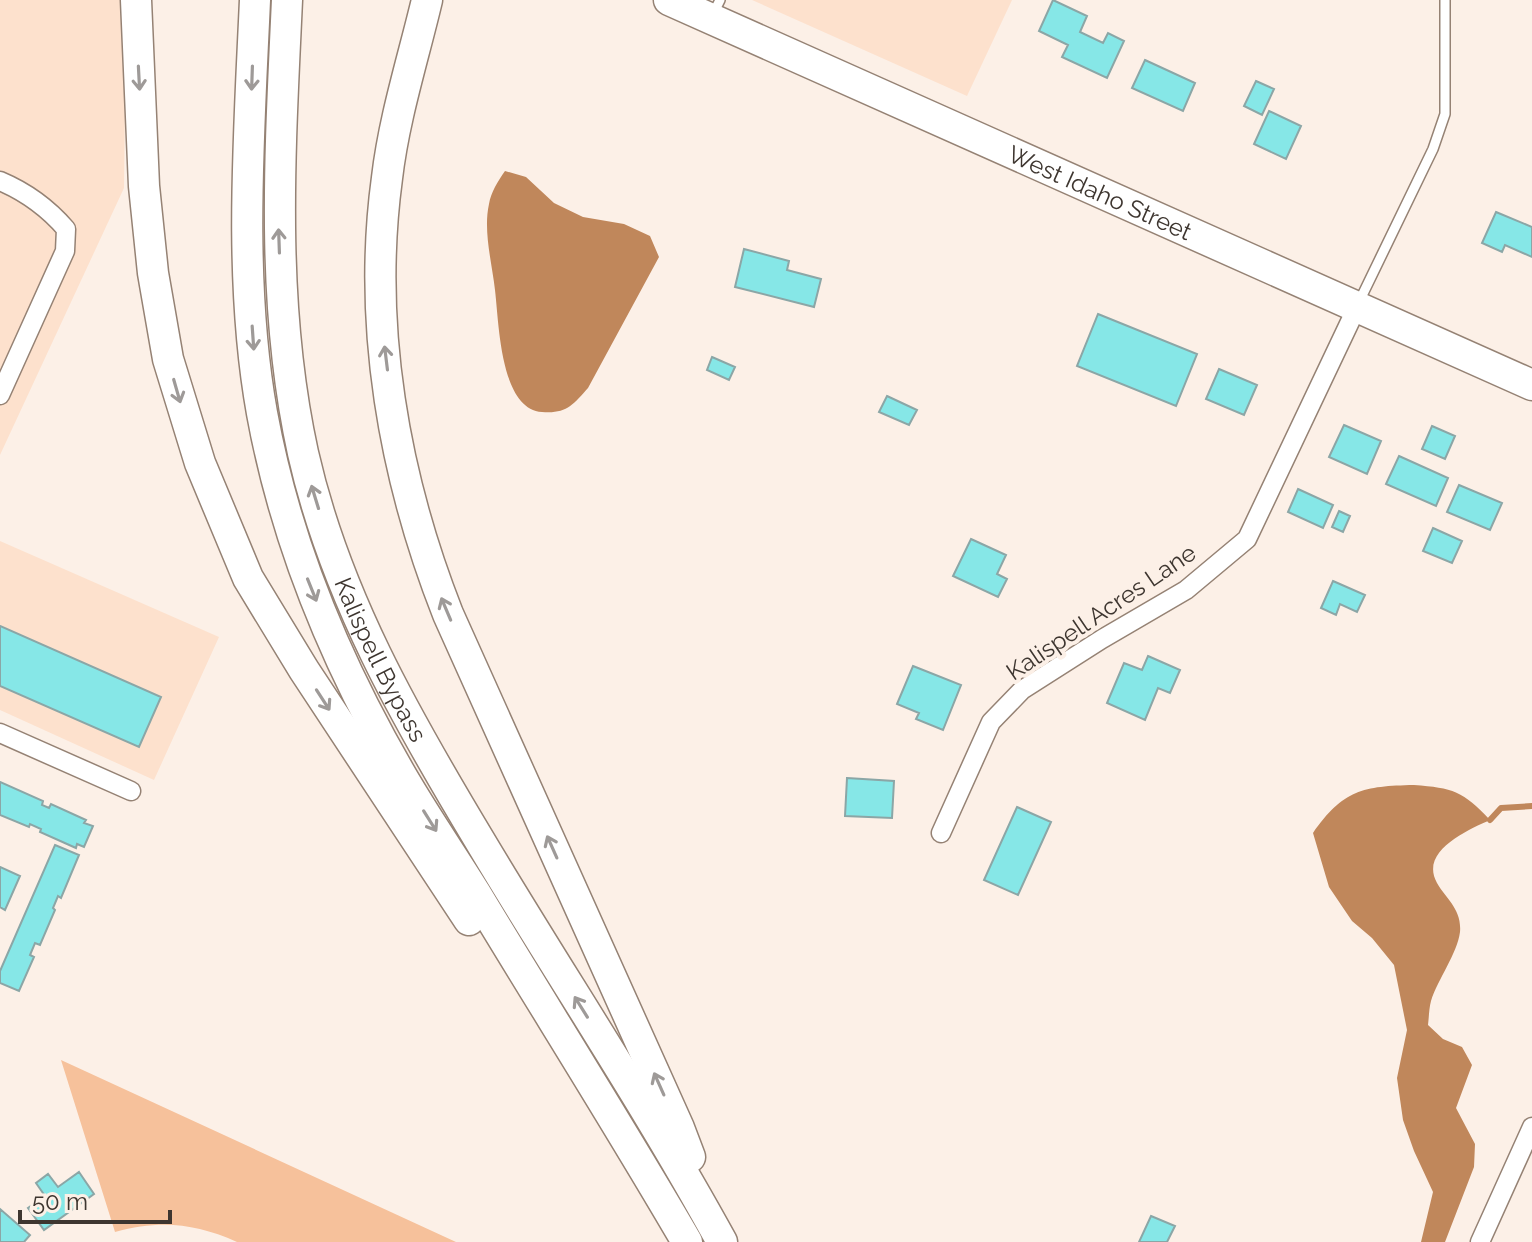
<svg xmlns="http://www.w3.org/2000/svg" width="1532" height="1242" viewBox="0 0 1532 1242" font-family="Raleway,sans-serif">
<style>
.built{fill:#fde1cd}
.green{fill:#f6c19b}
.water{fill:#c0875b}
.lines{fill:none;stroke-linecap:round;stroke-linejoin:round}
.stream{stroke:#c0875b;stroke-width:6}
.building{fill:#86e7e7;stroke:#8ba6a6;stroke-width:2}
.service-casing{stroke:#958274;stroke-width:12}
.minor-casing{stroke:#958274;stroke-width:21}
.trunk-casing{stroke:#958274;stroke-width:33}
.service{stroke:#fff;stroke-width:9}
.minor{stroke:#fff;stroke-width:18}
.trunk{stroke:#fff;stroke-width:30}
.oneway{stroke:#9e9a98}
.labels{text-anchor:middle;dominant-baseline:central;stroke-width:8;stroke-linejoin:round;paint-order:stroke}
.street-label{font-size:24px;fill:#3e3630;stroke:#fcf0e7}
</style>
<rect width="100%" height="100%" fill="#fcf0e7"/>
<path class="built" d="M0,0H120L126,23L124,188L0,455Z
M752,0H1012L967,96Z
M0,541L219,637L154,780L0,710Z"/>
<path class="green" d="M61,1060L456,1242H237C194,1223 160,1220 115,1232Z"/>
<path class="water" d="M505,171L526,177L554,203L583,217L624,224L650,236L659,257L588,388C573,405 566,414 542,412C500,409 499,323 495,290C492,263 483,231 489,204C491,192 498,181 505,171Z
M1414,785C1453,788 1463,791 1490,820C1468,830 1419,851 1437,883C1446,899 1462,909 1460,932C1457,954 1438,979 1431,1001C1429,1008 1429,1017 1428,1025L1443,1039L1462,1047L1472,1065L1456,1108L1475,1144L1474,1167L1445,1242H1421L1433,1192L1414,1151L1403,1120L1397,1078L1407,1030L1394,965L1372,938L1352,921L1329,887L1313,833C1343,790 1363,786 1414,785Z"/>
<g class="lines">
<path class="stream" d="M1490,820L1501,808L1532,806"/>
</g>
<path class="building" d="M1053,0L1087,16L1080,32L1103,43L1108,33L1124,41L1107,78L1062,57L1068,45L1039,31Z
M1145,60L1195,83L1183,111L1132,88Z
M1256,81L1274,89L1262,115L1244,106Z
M1269,111L1301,126L1286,159L1254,144Z
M1496,212L1532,227V257L1505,245L1502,252L1482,243Z
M744,249L789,261L787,270L821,279L814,307L735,287Z
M1098,314L1197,354L1176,406L1077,366Z
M712,357L735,367L729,380L707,370Z
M1219,369L1257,385L1244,415L1206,399Z
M887,396L917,410L909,425L879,412Z
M1344,425L1381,441L1367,474L1329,457Z
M1432,426L1455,436L1445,459L1422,449Z
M1399,456L1448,478L1436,506L1386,484Z
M1459,485L1502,503L1490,530L1447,512Z
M1298,489L1333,505L1323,528L1288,512Z
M1339,511L1350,516L1343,532L1332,527Z
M1433,528L1462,541L1452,563L1423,551Z
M971,539L1006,555L997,574L1007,579L998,597L953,576Z
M1333,581L1365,595L1357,612L1340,604L1336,615L1321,608Z
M0,626L161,697L139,747L0,686Z
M1148,656L1180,670L1170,693L1158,688L1145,720L1107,703L1124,663L1142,670Z
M913,666L961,685L943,730L916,719L919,713L897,704Z
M847,778L894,781L892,818L845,816Z
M0,782L43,801L42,805L49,808L51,804L86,820L84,823L93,826L84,847L77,844L76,848L40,832L41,829L30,824L29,827L0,815Z
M1017,807L1051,822L1018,895L984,880Z
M55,845L79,855L61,898L58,896L53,908L55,910L40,945L35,943L30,955L34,957L19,991L0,983V971Z
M0,867L20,876L5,910L0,907Z
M79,1172L94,1194L44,1230L28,1208L45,1196L36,1183L48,1174L58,1187Z
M0,1209L30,1235L24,1242H0Z
M1151,1216L1175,1226L1167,1242H1139Z"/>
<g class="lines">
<defs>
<path id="service" d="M712,16L720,0
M1358,304L1433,149L1445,114V0"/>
<path id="minor" d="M0,181C26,192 47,207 66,229L65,251L0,395
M0,733L131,791
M941,833L991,722L1022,690L1102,639L1186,590L1247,539L1357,307
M1480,1242L1532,1127"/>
<g id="trunk">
<path d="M136,0L144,186L153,273L168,359L200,463L248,578L304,670L469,920"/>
<path d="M255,0C249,135 238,280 262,413C286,545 339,670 407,785C429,822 453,857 476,894C546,1010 619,1125 687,1242"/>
<path id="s1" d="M287,0C280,152 270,303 303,453C335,595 406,718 480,841C560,975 647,1105 722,1242"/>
<path d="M427,0C413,59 394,118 387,178C367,325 394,477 448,614L679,1128L690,1157"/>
<path id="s2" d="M669,0L1532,385"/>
</g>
</defs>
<use href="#service" class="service-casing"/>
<use href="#minor" class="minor-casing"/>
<use href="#trunk" class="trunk-casing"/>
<use href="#service" class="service"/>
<use href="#minor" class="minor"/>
<use href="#trunk" class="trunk"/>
</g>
<defs><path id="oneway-shaft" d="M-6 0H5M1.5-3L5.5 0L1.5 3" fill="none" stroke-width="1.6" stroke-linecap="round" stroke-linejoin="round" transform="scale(2)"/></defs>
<g class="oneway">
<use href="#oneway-shaft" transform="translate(139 78) rotate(87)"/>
<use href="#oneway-shaft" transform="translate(252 78) rotate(92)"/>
<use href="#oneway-shaft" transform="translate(279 241) rotate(-92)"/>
<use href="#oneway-shaft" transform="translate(253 338) rotate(86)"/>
<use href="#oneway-shaft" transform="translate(386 358) rotate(-97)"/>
<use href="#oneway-shaft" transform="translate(177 391) rotate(74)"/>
<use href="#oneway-shaft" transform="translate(315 497) rotate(-107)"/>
<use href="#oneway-shaft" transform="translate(312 590) rotate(68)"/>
<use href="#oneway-shaft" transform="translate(446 609) rotate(-113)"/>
<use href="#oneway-shaft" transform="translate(323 700) rotate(57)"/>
<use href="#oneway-shaft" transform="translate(430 821) rotate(58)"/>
<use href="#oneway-shaft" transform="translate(552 847) rotate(-114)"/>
<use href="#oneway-shaft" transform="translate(581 1007) rotate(-122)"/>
<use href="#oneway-shaft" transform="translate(659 1084) rotate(-114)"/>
</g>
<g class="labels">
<g class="street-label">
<text stroke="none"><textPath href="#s2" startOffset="472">West Idaho Street</textPath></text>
<text transform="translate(1101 612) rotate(-34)">Kalispell Acres Lane</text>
<text stroke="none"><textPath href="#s1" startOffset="676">Kalispell Bypass</textPath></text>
</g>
</g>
<path d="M20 1210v12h150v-12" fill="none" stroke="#3e3630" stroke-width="4"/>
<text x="32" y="1210" font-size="24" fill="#3e3630" stroke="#fcf0e7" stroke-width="6" paint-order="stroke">50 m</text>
</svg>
